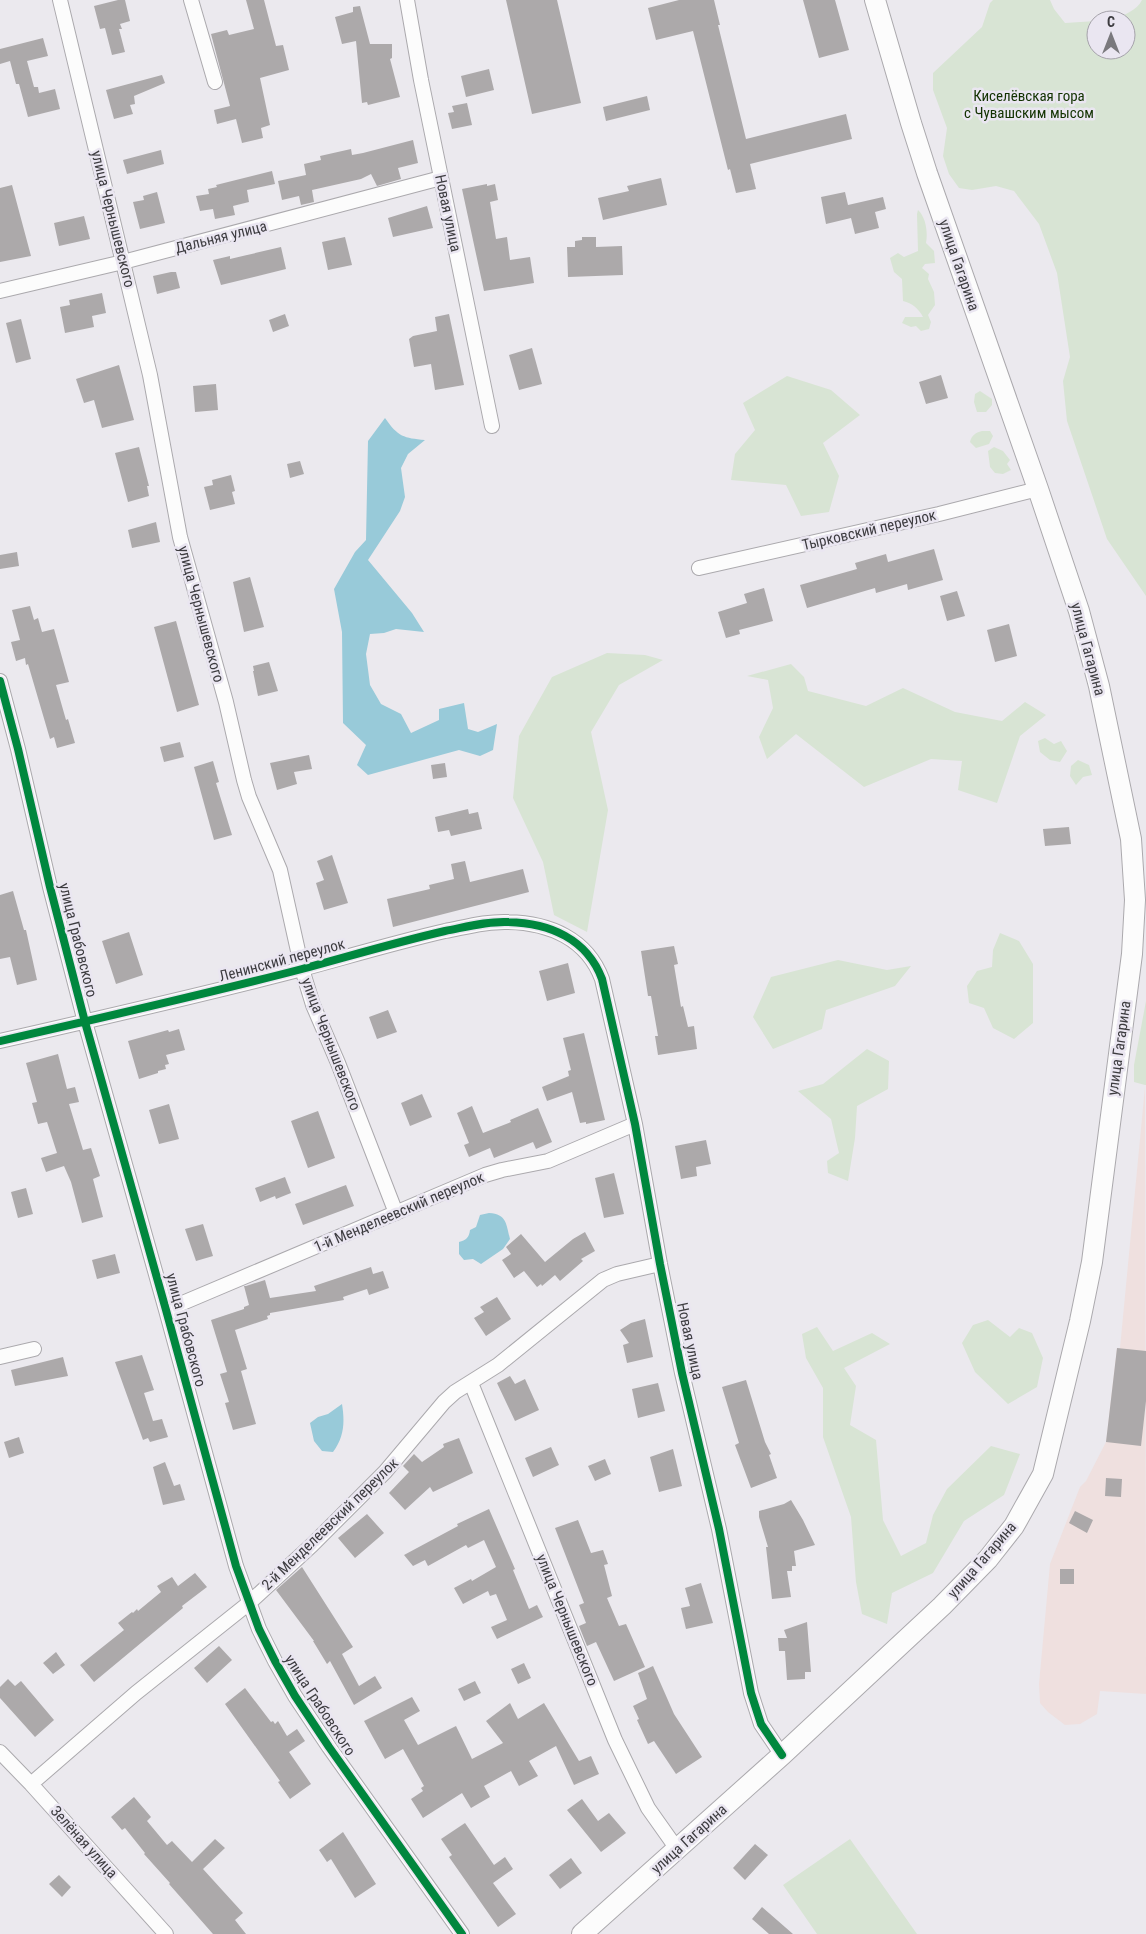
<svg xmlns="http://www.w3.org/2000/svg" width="1146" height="1934" viewBox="0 0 1146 1934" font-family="'Roboto Condensed',sans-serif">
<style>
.commercial{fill:#efe0df}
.green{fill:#d8e4d4}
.water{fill:#98cad9}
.building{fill:#aca9aa}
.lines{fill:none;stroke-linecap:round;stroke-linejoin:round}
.minor-casing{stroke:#aba9ad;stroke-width:16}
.secondary-casing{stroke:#aba9ad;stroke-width:22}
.minor{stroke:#fcfcfc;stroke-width:14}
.secondary{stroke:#fcfcfc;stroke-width:20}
.cycleway-casing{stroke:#eae6f1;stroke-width:11}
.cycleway{stroke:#00873e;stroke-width:8}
.labels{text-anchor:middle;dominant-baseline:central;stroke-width:5;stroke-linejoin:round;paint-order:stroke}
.park-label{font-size:15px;fill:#123200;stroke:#eae6f1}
.street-label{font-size:15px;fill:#3d3c40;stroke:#eae6f1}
</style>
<rect width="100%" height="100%" fill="#ebe9ee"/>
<path class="commercial" d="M1145,1087L1146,1694L1100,1691L1097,1714L1080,1724L1065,1725L1048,1712L1040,1703L1039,1684L1050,1564L1080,1487L1086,1481L1106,1442L1117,1348H1120Z"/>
<path class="green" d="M993,0H1050L1054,9L1065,23L1096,21V50H1126V20H1112C1123,15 1137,11 1142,0H1146V596L1107,539L1067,421L1063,381L1070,357L1057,273L1039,224L1014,191L996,186L972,190L959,188L949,174L943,156L947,128L933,90V73L982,27L990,3Z
M918,210C926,217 928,233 926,243L934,251L935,263L925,264L922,268L929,274L928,279L934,292L935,305L928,315L931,322L929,329L921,331L916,326L911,327L902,323L905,317H923C919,309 912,303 903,301L902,279L894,272L890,258L898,253L904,257L918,251L917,214Z
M787,376L831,390L860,415L823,443L839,476L829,512L801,516L786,485L731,480L735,454L755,430L743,403Z
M980,391L992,399V405L986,412H977L974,402L975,394Z
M982,431H990L993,436L989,444L976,448L970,442C972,435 975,433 982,431Z
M994,447L1003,451L1010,460L1007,464L1011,470L1003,474L995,473L990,467L988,451Z
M607,653L645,655L663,660L619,685L591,732L608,810L587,932L554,915L543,862L513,798L519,736L552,677Z
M791,664L804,677L808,691L866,706L903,688L955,712L1002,721L1025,702L1046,715L1020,736L997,803L958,790L962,761L931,759L864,787L796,734L767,759L759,737L773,708L768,680L747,676Z
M1045,738L1054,744L1061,741L1067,751L1060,762L1050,760L1040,752L1038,741Z
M1078,760L1089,765L1092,775L1083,777L1076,785L1070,776L1071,766Z
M1000,933L1019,941L1033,964V1023L1014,1039L993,1028L984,1008L969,1003L967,986L977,971L992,967L993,950Z
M838,960L887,970L911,966L895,986L826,1010L822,1029L773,1049L753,1017L771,977Z
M1146,1001V1085H1145L1134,1082V1065Z
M867,1049L889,1061L888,1089L857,1106L855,1138L848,1181L828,1173L827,1161L839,1153L831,1119L798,1091L823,1084Z
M988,1320L1010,1337L1019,1328L1032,1333L1043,1358L1037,1387L1008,1404L975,1372L962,1343L973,1325Z
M817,1327L833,1351L872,1333L890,1344L844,1368L856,1386L850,1425L876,1440L883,1520L901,1556L926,1543L933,1515L947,1489L991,1446L1020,1454L1004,1495L964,1521L933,1573L892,1593L887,1624L862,1614L856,1582L851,1517L823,1437V1388L806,1358L802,1334Z
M850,1839L917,1934H817L783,1885Z"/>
<path class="water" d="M385,418C398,437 404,438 425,440L408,454L401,468L405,497L400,511L368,560L412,613L424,632L396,629L384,633L370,634L366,654L370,685L381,704L401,714L411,733L439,720V709L464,703L468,729L478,732L497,724L493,750L480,756L459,750L368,775L357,765L366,745L343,723L342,632L334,589L355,552L366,540L368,441Z
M489,1213C507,1214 506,1224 510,1239L503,1249L481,1264L473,1259L464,1260L459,1254V1242C466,1240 469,1238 470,1230L476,1227L480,1215Z
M342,1404C345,1423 344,1437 333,1452L322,1451L314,1441L310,1423L318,1417L328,1414Z"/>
<path class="building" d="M118,0H125L130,21L120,24L122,29H119L125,52L112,55L105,28L100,29L94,6Z
M246,0H264L276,46L283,45L289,70L260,78L270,125L261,128L263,138L242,143L236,119L217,124L214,110L230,106L211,34L227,30L229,35L254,29Z
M506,0H557L581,103L532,114Z
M679,0H714L720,25H718L746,139L846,114L852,139L750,164L756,189L736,193L730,169L728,170L693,31L656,40L648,8Z
M803,0H835L849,50L819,58Z
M360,6L370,44H392V58L390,59L400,97L368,105L367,102L362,103L356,41L342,44L335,17L353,12V7Z
M43,38L48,56L27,61L34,87H38L39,93L55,89L60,109L28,117L19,84H16L10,61L0,64V49Z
M489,69L494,90L466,97L461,76Z
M162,75L165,83L134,96L135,104L130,105L133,114L114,119L106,90Z
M647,96L650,110L606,121L603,107Z
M467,103L472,125L452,129L448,113L454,112L452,106Z
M413,140L418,163L398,168L401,179L377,186L371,174L361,179L312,190L314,202L301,205L299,196L282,200L278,181L306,175L304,164L321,160L320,156L351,149L352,155L363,153Z
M161,150L164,164L127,174L123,160Z
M272,171L275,184L247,190L249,202L233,206L235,215L215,219L213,209L200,211L196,196L209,194L208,189L217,187L216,185Z
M661,178L667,205L603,220L598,198L629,191L627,186Z
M487,184V186L495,184L498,200L490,202L496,239L507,237L510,260L530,257L534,283L484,291L462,189Z
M12,185L31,256L0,262V188Z
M157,192L165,223L140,229L133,202L144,200L143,196Z
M845,192L848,205L883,197L886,209L875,212L879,228L855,234L851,218L826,224L821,197Z
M427,206L433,228L393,237L388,218Z
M84,216L90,239L59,246L54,223Z
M345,237L352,265L328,270L322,242Z
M582,237H596V247L622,246L623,275L568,277L567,247H575V241L582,240Z
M281,247L286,269L221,285L213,260L230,256V259Z
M171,272H176L180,288L157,294L153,276Z
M102,293L106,313L92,316L94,327L65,333L60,307L70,305L69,300Z
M285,314L289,326L273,332L269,320Z
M449,314L464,385L435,390L431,364L414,367L409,339L413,336L437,331L435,317Z
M21,319L31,359L16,363L6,323Z
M532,348L542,384L519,390L509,355Z
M119,365L134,420L102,428L94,400L84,403L76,379Z
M941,375L948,398L926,404L919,382Z
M216,384L218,410L195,412L193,386Z
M139,447L149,486H147L149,496L128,502L115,453Z
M300,461L304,474L290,478L287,464Z
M231,475L235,491L232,492L235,504L210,510L204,487L213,485L212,480Z
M156,522L160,542L132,548L128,530Z
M934,549L943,580L908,590L907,584L876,593L875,588L807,608L800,585L857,569L855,563L886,554L888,562Z
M17,552L19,566L0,569V555Z
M250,577L264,627L244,632L233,582Z
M764,588L773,621L739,630L740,634L726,638L718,612L747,603L744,594Z
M957,591L965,616L947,621L940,596Z
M30,606L34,620L38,618L42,632L54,629L69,682L56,685L66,720L68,719L75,743L57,748L54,737L50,739L28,664L26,665L25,658L16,661L11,642L20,640L12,610Z
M176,621L199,705L177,712L154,627Z
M1009,624L1017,656L995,662L987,630Z
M269,662L278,691L258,696L253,671H254L253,666Z
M180,742L184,757L164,762L160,747Z
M309,755L312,769L294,772L297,784L277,790L270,763Z
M213,761L219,782L216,783L232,835L214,840L194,767Z
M445,763L447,777L433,779L431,765Z
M468,809L469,814L478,812L482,829L451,836L449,830L438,832L435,817Z
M1069,827L1071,844L1045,846L1043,829Z
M332,855L348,903L324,910L316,883L324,880L317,861Z
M465,861L470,882L523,869L529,892L393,927L387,899L430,889L429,885L454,879L451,864Z
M13,891L24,930H26L37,980L17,985L10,957L0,959V895Z
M129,932L143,975L116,984L102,941Z
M674,946L678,964L674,965L681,1007L683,1006L688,1027L694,1026L697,1049L658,1055L655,1036H658L651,996H648L641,951Z
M568,963L575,993L547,1001L539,971Z
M388,1010L397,1032L377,1039L369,1017Z
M179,1029L185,1050L166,1055L169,1064L165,1065L166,1069L158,1071V1073L139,1079L128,1041L168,1030L169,1032Z
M584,1033L605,1120L586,1124V1122L580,1123L572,1092L547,1101L542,1087L569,1076L568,1071L571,1070L563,1038Z
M58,1054L67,1089L75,1087L79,1102L69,1104L83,1150L91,1148L100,1176L93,1179L103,1217L82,1223L71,1182L64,1166L46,1172L41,1158L57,1153L47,1122L38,1124L32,1103L37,1102L26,1063Z
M422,1094L432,1117L410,1126L401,1103Z
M169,1104L179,1139L159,1144L149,1110Z
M472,1106L483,1133L511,1122L510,1120L538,1108L552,1142L536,1149L533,1142L494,1158L490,1148L469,1157L464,1145L469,1143L457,1113Z
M318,1111L335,1158L308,1168L291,1121Z
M706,1140L711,1164L696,1167L697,1176L681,1179L675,1146Z
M614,1173L624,1214L604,1218L595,1178Z
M285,1177L291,1193L276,1199L275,1196L260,1202L255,1188Z
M346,1185L354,1206L303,1225L295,1204Z
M26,1188L33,1214L18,1218L11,1192Z
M203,1224L213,1256L196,1261L185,1229Z
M585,1232L595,1251L581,1259L583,1261L560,1281L555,1275L542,1286L541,1284L537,1287L524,1271L514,1278L502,1260L511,1254L506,1247L521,1234L545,1262L573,1239Z
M115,1254L120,1273L97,1279L92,1260Z
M371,1267L373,1274L383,1271L389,1288L369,1295L367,1289L343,1297L344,1300L270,1313V1315L267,1316L268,1319L235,1330L247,1369L241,1371L256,1424L233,1430L225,1403L229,1402L220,1374L227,1372L211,1320L244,1309V1307L249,1305L244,1286H246L265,1280L270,1298L316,1291L314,1286Z
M497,1297L511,1319L486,1336L474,1318L484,1312L480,1307Z
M645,1319L653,1357L627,1363L623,1345L629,1343L620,1330L631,1323Z
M1117,1348L1146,1351V1401L1141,1446L1106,1442Z
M142,1355L154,1390L144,1393L153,1421L162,1419L168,1437L150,1442L148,1438L143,1440L115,1362Z
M63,1357L68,1376L15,1386L11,1370Z
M510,1376L515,1384L525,1379L539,1410L515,1421L497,1383Z
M746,1380L765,1442L771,1454L769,1455L777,1478L751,1488L735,1445L739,1443L722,1387Z
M658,1383L665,1411L638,1418L632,1389Z
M19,1437L24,1453L9,1458L4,1442Z
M459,1438L473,1473L433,1492L430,1487L405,1510L389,1493L409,1472L403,1466L414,1454L422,1462L444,1447L443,1444Z
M551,1447L559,1465L533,1477L525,1458Z
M673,1449L682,1486L659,1492L650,1457Z
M605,1459L611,1474L595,1481L588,1466Z
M165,1462L174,1486L180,1484L185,1500L163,1505L153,1467Z
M1106,1478L1122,1479L1121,1497L1105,1496Z
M791,1500L803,1520L815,1545L794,1551L796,1566H792V1571H787L791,1597L772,1599L766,1547H768L759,1517V1511L784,1504Z
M489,1509L515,1569L513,1570L529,1609L537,1605L543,1617L497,1639L491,1627L507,1620L496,1594L490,1596L488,1591L463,1604L454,1588L471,1579L472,1581L496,1567L484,1540L468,1548L466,1545L428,1566L425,1560L413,1566L404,1555L458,1526L457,1524Z
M1075,1511L1093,1520L1087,1533L1069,1523Z
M367,1514L384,1533L355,1558L338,1538Z
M578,1520L591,1553L603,1550L608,1564L604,1565L612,1596L607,1598L619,1626L626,1624L645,1667L614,1681L596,1642L587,1646L579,1626L586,1623L579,1605L584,1603L555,1528Z
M302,1567L353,1647L342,1654L359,1686L375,1676L382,1688L354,1705L330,1661L327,1664L313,1641H314L276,1590Z
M1060,1569H1074V1584H1060Z
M195,1573L207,1587L182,1606L183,1608L94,1682L80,1665L124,1630L118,1623L132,1612L133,1613L137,1609L138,1611L161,1592L157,1586L172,1577L178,1586Z
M701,1583L713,1623L686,1629L681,1608L690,1606L685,1588Z
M807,1622L811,1672H805V1679L787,1680L785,1651H779L778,1638H787L784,1630Z
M219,1646L232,1660L207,1683L194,1668Z
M56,1652L65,1665L53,1674L43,1663Z
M524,1663L531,1678L518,1684L511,1669Z
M653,1666L674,1714L702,1757L676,1774L654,1741L648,1744L637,1720L639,1719L633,1706L647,1699L638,1673Z
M8,1679L15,1686L21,1681L54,1720L35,1737L0,1698V1687Z
M475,1681L481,1693L464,1701L458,1689Z
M245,1688L271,1722L273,1721L275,1724L278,1721L287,1736L297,1729L305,1741L289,1752L311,1784L290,1799L278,1782L280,1781L225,1704Z
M412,1697L420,1711L404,1720L418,1745L456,1726L472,1759L503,1743L486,1721L510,1703L518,1719L544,1703L579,1761L591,1756L599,1774L574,1785L556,1746L529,1761L538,1776L519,1786L511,1771L484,1786L490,1797L471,1808L462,1793L423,1818L411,1799L423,1791L421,1788L424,1786L403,1749L385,1759L364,1721Z
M134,1797L151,1817L147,1821L167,1845L172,1841L192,1862L215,1839L225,1848L203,1869L243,1913L235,1920L246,1934H213L169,1884L170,1883L144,1854L145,1853L125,1828L122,1830L111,1817Z
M582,1799L598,1821L609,1813L626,1833L601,1852L567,1810Z
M465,1823L494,1865L505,1857L513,1869L493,1883L516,1914L498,1927L449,1857L452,1855L441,1839Z
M343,1832L376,1884L355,1898L331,1859L327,1862L319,1850Z
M755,1844L768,1855L745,1880L733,1868Z
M571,1858L582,1873L560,1889L549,1875Z
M59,1875L71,1887L62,1897L49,1884Z
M762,1907L793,1934H769L752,1919Z"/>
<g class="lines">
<defs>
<path id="minor" d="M60,0L150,375L180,537L226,702L244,780L249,797L280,870L302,969L313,1005L338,1063L396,1213
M191,0L215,82
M407,0L421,80L492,426
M0,291L123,262L441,178
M699,568L939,514L1038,489
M0,681L18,749L50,887L85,1022L166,1310L236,1566L259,1629L275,1661L295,1696L329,1747L462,1934
M0,1041C101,1018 202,995 302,969C350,956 397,942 445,931C466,927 487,921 508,922C550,923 587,939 602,979L635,1124L660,1264L682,1373L719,1529L751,1693L761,1724L782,1755
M166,1310L485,1175L502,1170L548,1161L635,1124
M0,1357L34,1349
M471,1383L615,1740L648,1808L677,1849
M0,1752L31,1784L166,1934
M31,1784L136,1693L249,1603L312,1545L385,1472L444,1402L455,1392L498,1365L603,1280L617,1274L660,1264"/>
<path id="secondary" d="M582,1934L782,1755L942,1606L988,1559L1014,1526L1043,1474L1080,1321L1092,1262L1132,954L1135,900L1131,839L1099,686L1079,611L1038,489L927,173L911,123L875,0"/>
</defs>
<use href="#minor" class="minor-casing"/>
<use href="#secondary" class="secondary-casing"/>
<use href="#minor" class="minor"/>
<use href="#secondary" class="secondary"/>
<defs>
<path id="cycleway" d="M0,681L18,749L50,887L85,1022L166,1310L236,1566L259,1629L275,1661L295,1696L329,1747L462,1934
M0,1041C101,1018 202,995 302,969C350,956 397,942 445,931C466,927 487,921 508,922C550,923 587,939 602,979L635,1124L660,1264L682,1373L719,1529L751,1693L761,1724L782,1755"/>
</defs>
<use href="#cycleway" class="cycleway-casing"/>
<use href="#cycleway" class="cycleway"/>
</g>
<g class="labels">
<g class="park-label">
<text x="1029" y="96">Киселёвская гора<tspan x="1029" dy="17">с Чувашским мысом</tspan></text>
</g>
<g class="street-label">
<text transform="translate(448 213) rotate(78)">Новая улица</text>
<text transform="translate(113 219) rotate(76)">улица Чернышевского</text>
<text transform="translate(221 237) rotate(-14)">Дальняя улица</text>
<text transform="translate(959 265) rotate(71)">улица Гагарина</text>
<text transform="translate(869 530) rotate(-13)">Тырковский переулок</text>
<text transform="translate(201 614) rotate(75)">улица Чернышевского</text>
<text transform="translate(1088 649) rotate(75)">улица Гагарина</text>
<text transform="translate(78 940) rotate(76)">улица Грабовского</text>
<text transform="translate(282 960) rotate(-15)">Ленинский переулок</text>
<text transform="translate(331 1044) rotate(69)">улица Чернышевского</text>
<text transform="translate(1119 1048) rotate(-82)">улица Гагарина</text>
<text transform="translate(399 1212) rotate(-23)">1-й Менделеевский переулок</text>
<text transform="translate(186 1330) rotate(75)">улица Грабовского</text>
<text transform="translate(690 1341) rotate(78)">Новая улица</text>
<text transform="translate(330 1524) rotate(-44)">2-й Менделеевский переулок</text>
<text transform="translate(982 1560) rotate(-49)">улица Гагарина</text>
<text transform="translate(567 1620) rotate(68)">улица Чернышевского</text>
<text transform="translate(320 1705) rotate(57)">улица Грабовского</text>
<text transform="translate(689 1839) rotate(-42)">улица Гагарина</text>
<text transform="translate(84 1842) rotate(48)">Зелёная улица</text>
</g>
</g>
<g transform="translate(1111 35)"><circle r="24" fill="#eae6f1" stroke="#a5a2aa"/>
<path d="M0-4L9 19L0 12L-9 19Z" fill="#7a797d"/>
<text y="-8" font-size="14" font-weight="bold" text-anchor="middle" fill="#3d3c40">С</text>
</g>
</svg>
